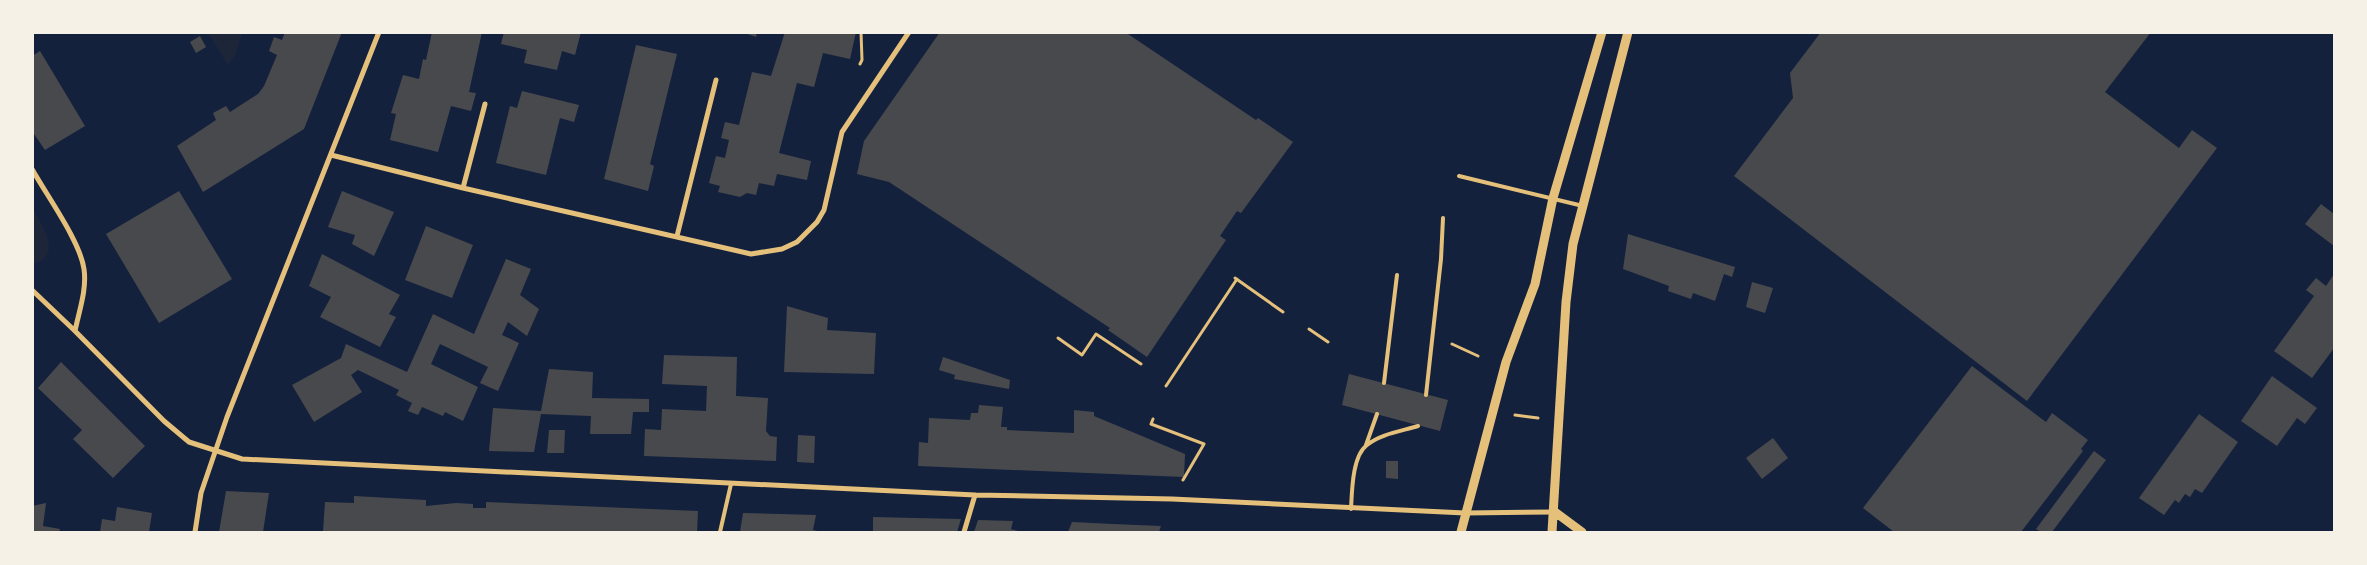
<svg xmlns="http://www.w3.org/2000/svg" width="2367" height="565" viewBox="0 0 2367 565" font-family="'Open Sans',sans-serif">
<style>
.green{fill:#1d2539}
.building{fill:#48494c}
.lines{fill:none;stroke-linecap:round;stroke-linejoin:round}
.path{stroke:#e5c07b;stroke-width:3}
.service{stroke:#e5c07b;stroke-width:4}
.minor{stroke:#e5c07b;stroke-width:5}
.tertiary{stroke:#e5c07b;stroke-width:9}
</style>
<rect width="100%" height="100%" fill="#14213d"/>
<path class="green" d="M208,33H242L235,56L228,65Z
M33,209C42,226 64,255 33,264Z"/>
<path class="building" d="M285,32H342L304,129L203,192L177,146L216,120L213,113L226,106L230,112L258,94L264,86L277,55L269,51L274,37L282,40Z
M432,32H482L469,92L476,93L471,111L451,106L438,152L390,140L396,114L391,113L403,75L419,79L423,59L426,60Z
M504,32H581L575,55L562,51L557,70L524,63L527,50L501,44Z
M742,32H757L756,37Z
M785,32H856L850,59L823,53L814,87L797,83L779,153L811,161L807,180L777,174L774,186L759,183L756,195L747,193L740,197L718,192L720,186L709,183L716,156L725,158L729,140L721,138L725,122L739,125L752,72L771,76Z
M940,32H1125L1256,120L1258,118L1293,142L1241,213L1237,211L1220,236L1226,240L1147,357L1108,330L1110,328L889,182L857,174L864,141Z
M1821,32H2151L2105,92L2179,148L2192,130L2217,148L2027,401L1734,176L1793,98L1790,73Z
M200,36L206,47L196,53L190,42Z
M636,45L677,54L650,164L654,166L648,191L604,179Z
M40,51L85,126L45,150L32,131V56Z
M522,91L579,105L574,122L560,118L546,175L496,163L510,106L517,108Z
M179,191L232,279L159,323L106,234Z
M342,191L394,212L374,256L352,244L355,235L328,227Z
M2321,204L2334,214V246L2305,224Z
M426,226L473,245L452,298L405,280Z
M1628,234L1735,267L1732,277L1724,274L1715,301L1693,293L1691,299L1668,291L1669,286L1623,269Z
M322,254L400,295L389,314L396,317L380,347L320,317L331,297L309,286Z
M506,259L531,269L520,295L539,309L527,336L508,322L502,335L519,343L498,391L480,383L488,367L440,344L431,364L478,387L463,421L445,412L443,416L422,407L418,415L408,411L412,403L396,395L399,390L358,370L351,375L362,392L314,422L292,385L341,358L346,344L407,372L433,314L474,334Z
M2334,274V348L2312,378L2274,351L2314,296L2306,290L2316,278L2326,286Z
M1752,282L1773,288L1765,313L1746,307Z
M787,306L828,318L827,330L876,333L874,374L784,372Z
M664,355L737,357L736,396L768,398L766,431L770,436L777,437L776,461L644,456L645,429L661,430L662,409L706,411L707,386L662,384Z
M943,357L1010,380L1009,389L954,379L955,375L939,370Z
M61,362L145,446L113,478L73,439L82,430L38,388Z
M1972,366L2046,422L2052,413L2088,440L2081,449L2083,451L2021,532H1894L1863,508Z
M549,369L593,372L592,398L649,399V412H633L631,434H590L591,416L541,414L534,452L489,451L493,408L541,411Z
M1349,374L1448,400L1440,431L1342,405Z
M2272,376L2317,408L2305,424L2297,418L2277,446L2241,421Z
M979,405L1003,407L1001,427H1007V430L1074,433V410L1094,412V416L1185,454L1184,477L918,466L919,442L928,443L929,418L970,420L971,413H978Z
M2199,414L2238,442L2202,493L2195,489L2190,497L2185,494L2179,503L2175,500L2164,515L2139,498Z
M549,430H565L564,453H547Z
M798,435L815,436L814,463L797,462Z
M1773,438L1788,458L1762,479L1746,458Z
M2094,451L2106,460L2052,532H2041L2036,529Z
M1386,461H1398V479L1386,478Z
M226,491L269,493L263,532H219Z
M354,496L426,500V506L456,503L473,504V508H486V502L698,511L697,532H323L325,502L354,503Z
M46,503L43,526L60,529L59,532H32V506Z
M117,507L152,513L149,532H100L102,519L115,521Z
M743,513L816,515L813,530L822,532H740Z
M873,517L915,518L961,519L957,532H873Z
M978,520L1013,521L1011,529L1021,532H974Z
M1072,522L1113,524L1161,526L1159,532H1068Z"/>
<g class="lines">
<path class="path" d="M860,64L862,60L861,32
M1235,278L1283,312
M1309,329L1328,342
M1058,338L1082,355L1096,334L1141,364
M1452,344L1478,356
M1166,386L1237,279
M1515,415L1538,418
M1153,419L1151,424L1204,444L1183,480"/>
<path class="service" d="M1459,176L1583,206
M1384,383L1397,275
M1426,395L1441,259L1443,218
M1366,445L1377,414
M1351,509C1352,492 1352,456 1367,445C1380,434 1402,431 1418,426
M720,532L731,484"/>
<path class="minor" d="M331,155L463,188L751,254L782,249L797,242L817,222L824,210L842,132L909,32
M32,169C47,196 80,241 84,269C87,290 79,311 75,331L164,421L189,442L242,459L975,495L1172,499L1465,513L1554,512
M463,188L485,104
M677,236L716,80
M32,290L75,331
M195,532L201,493L227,417L379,32
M964,532L975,495"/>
<path class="tertiary" d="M1555,512L1582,532
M1461,532L1506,362L1535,284L1553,198L1602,32
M1552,532L1566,302L1573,244L1628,32"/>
</g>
<rect width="2367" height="565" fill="none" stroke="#f6f1e7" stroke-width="68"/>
</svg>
